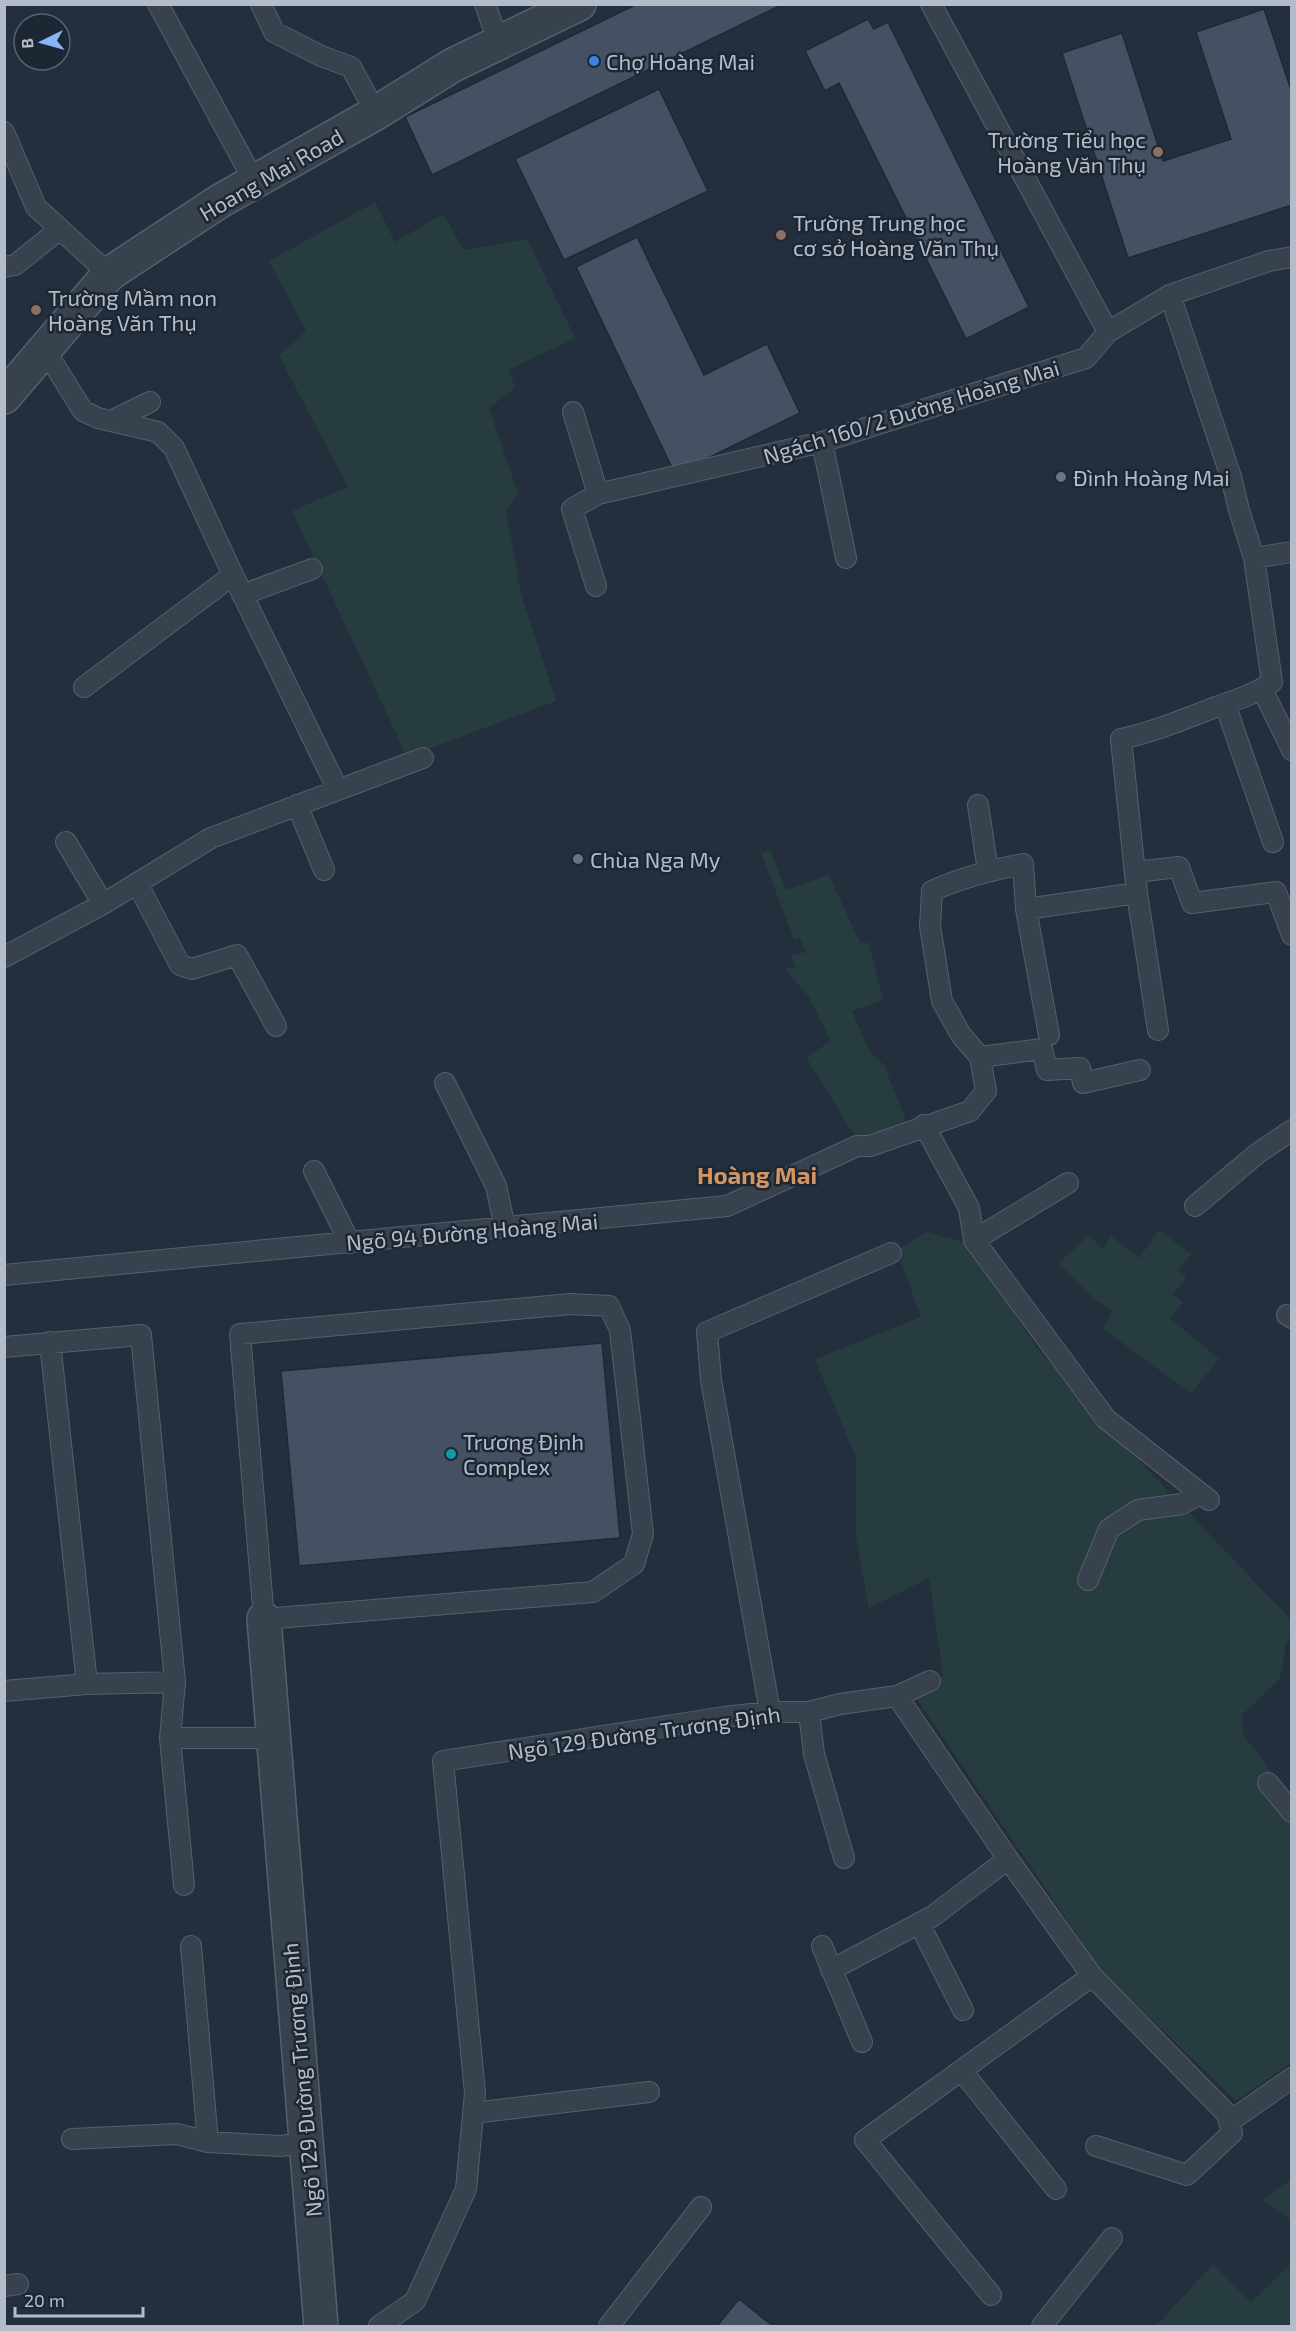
<svg xmlns="http://www.w3.org/2000/svg" width="1296" height="2331" viewBox="0 0 1296 2331" font-family="'Exo 2',sans-serif">
<style>
.green{fill:#263c3f}
.building{fill:#455162;stroke:#1f2835;stroke-width:1.5}
.lines{fill:none;stroke-linecap:round;stroke-linejoin:round}
.service-casing{stroke:#565f6c;stroke-width:22}
.minor-casing{stroke:#565f6c;stroke-width:36}
.service{stroke:#38414e;stroke-width:20}
.minor{stroke:#38414e;stroke-width:33}
.shop-dot{fill:#3f7fe0;stroke:#1d2633;stroke-width:2}
.education-dot{fill:#8d6e63;stroke:#1d2633;stroke-width:2}
.worship-dot{fill:#6b7280;stroke:#1d2633;stroke-width:2}
.culture-dot{fill:#0f9aa8;stroke:#1d2633;stroke-width:2}
.labels{text-anchor:middle;dominant-baseline:central;stroke-width:5;stroke-linejoin:round;paint-order:stroke}
.poi-label{font-size:22px;fill:#b4bcc9;stroke:#1d2633;text-anchor:start}
.street-label{font-size:22px;fill:#b4bcc9;stroke:#1d2633}
.neighbourhood-label{font-size:24px;font-weight:bold;fill:#d59563;stroke:#1d2633}
</style>
<rect width="100%" height="100%" fill="#242f3e"/>
<path class="green" d="M375,202L395,242L443,214L464,250L527,239L575,338L509,370L515,388L489,408L518,494L506,510L521,594L556,701L407,757L292,511L348,487L279,356L306,331L269,261Z
M770,849L786,890L829,875L860,943H869L883,1000L852,1011L870,1052L884,1065L908,1126L867,1140L854,1135L806,1057L831,1041L809,997L785,969L796,967L790,956L806,952L800,938L794,939L761,853Z
M1159,1230L1192,1254L1179,1269L1186,1278L1173,1295L1183,1302L1170,1318L1219,1359L1191,1393L1103,1329L1112,1310L1097,1301L1059,1263L1089,1235L1103,1249L1111,1236L1139,1258Z
M927,1232L966,1243L1038,1349L1131,1452L1291,1620V1636L1286,1644L1280,1679L1242,1715L1243,1734L1291,1799V2063L1236,2101L1102,1972L915,1696L943,1675L929,1578L869,1608L856,1538V1458L815,1359L921,1317L897,1250Z
M1291,2180V2220L1262,2199Z
M1291,2263V2326H1156L1213,2264L1251,2302Z"/>
<path class="building" d="M637,4H783L432,175L405,117Z
M1264,9L1292,93V205L1128,258L1062,53L1122,33L1163,161L1231,139L1196,32Z
M868,19L874,29L888,22L1029,307L966,339L839,83L825,91L805,51Z
M659,89L708,191L564,260L515,159Z
M637,237L704,375L767,344L800,413L675,474L576,267Z
M602,1343L620,1538L299,1566L281,1371Z
M739,2299L764,2319L773,2326H717Z"/>
<g class="lines">
<defs>
<path id="service" d="M158,4L254,181
M261,4L274,32L321,56L351,67L376,113
M485,4L499,44
M931,4L1108,332L1170,295L1269,261L1292,257
M4,132L36,207L109,274
M4,267L15,265L60,229
M573,412L598,494L572,509L596,586
M111,421L150,402
M822,442L846,558
M598,494L822,442L1086,358L1108,332
M1254,558L1292,552
M242,595L312,569
M84,687L233,575
M1262,689L1292,750
M1225,704L1273,842
M338,790L423,758
M297,805L324,870
M978,805L988,871
M66,842L103,904
M1135,872L1179,867L1192,903L1276,892L1292,935
M137,883L180,965L192,969L237,955L276,1026
M1026,909L1049,1035
M4,957L103,904L211,838L338,790L233,575L174,448L158,432L98,418L83,411L45,350
M1158,1030L1137,893L1121,739C1154,732 1184,719 1216,707C1235,700 1256,694 1272,682L1254,558L1239,510L1231,477L1170,295
M980,1057L961,1035L942,1001L930,926L932,891C962,877 991,870 1023,864L1026,909L1137,893
M445,1083L496,1186L505,1228
M924,1125L969,1208L974,1240L1106,1419L1209,1500
M314,1171L350,1243
M1195,1206L1258,1153L1292,1130
M974,1240L1068,1183
M4,1275L727,1206L857,1146H870L970,1111L986,1091L980,1057L1042,1049L1047,1070L1080,1068L1083,1083L1140,1070
M571,1304L609,1306L620,1330L643,1534L634,1564L593,1592L264,1619L240,1334Z
M1287,1315L1292,1318
M50,1342L87,1684
M4,1347L141,1335L175,1682L170,1738H274
M1088,1580L1109,1529L1138,1510L1182,1504L1200,1494
M4,1691L87,1684L175,1682
M897,1696L1008,1859L1092,1976L1227,2114L1232,2133L1187,2175L1096,2146
M770,1712L711,1380L707,1332L891,1253
M809,1712L814,1754L844,1858
M170,1738L184,1885
M1268,1783L1292,1812
M919,1923L963,2010
M191,1946L208,2142
M822,1946L862,2042
M831,1970L933,1916L1008,1859
M962,2071L1056,2189
M473,2113L649,2092
M1229,2122L1292,2078
M72,2139L177,2134L208,2142L280,2146L306,2143
M4,2286L18,2284
M991,2295L865,2140L1092,1976
M379,2326L415,2301L466,2189L475,2093L443,1761L724,1717L770,1712H809L840,1704L897,1696L930,1681
M609,2326L701,2207
M1042,2326L1112,2238"/>
<path id="minor" d="M4,397L109,274L220,201L376,113L453,65L579,4
M264,1619L321,2326"/>
</defs>
<use href="#service" class="service-casing"/>
<use href="#minor" class="minor-casing"/>
<use href="#service" class="service"/>
<use href="#minor" class="minor"/>
</g>
<circle class="shop-dot" cx="594" cy="61" r="6"/>
<g class="education-dot">
<circle cx="1158" cy="152" r="6"/>
<circle cx="781" cy="235" r="6"/>
<circle cx="36" cy="310" r="6"/>
</g>
<g class="worship-dot">
<circle cx="1061" cy="477" r="6"/>
<circle cx="578" cy="859" r="6"/>
</g>
<circle class="culture-dot" cx="451" cy="1454" r="6"/>
<g class="labels">
<g class="poi-label">
<text x="606" y="61">Chợ Hoàng Mai</text>
<text x="1146" y="139" text-anchor="end">Trường Tiểu học<tspan x="1146" dy="25">Hoàng Văn Thụ</tspan></text>
<text x="793" y="222">Trường Trung học<tspan x="793" dy="25">cơ sở Hoàng Văn Thụ</tspan></text>
<text x="48" y="297">Trường Mầm non<tspan x="48" dy="25">Hoàng Văn Thụ</tspan></text>
<text x="1073" y="477">Đình Hoàng Mai</text>
<text x="590" y="859">Chùa Nga My</text>
<text x="463" y="1441">Trương Định<tspan x="463" dy="25">Complex</tspan></text>
</g>
<g class="street-label">
<text transform="translate(271 174) rotate(-30)">Hoang Mai Road</text>
<text transform="translate(911 411) rotate(-17)">Ngách 160/2 Đường Hoàng Mai</text>
<text transform="translate(472 1231) rotate(-5)">Ngõ 94 Đường Hoàng Mai</text>
<text transform="translate(644 1732) rotate(-8)">Ngõ 129 Đường Trương Định</text>
<text transform="translate(301 2080) rotate(-95)">Ngõ 129 Đường Trương Định</text>
</g>
<g class="neighbourhood-label">
<text x="757" y="1174">Hoàng Mai</text>
</g>
</g>
<rect width="1296" height="2331" fill="none" stroke="#b4bcc9" stroke-width="12"/>
<g transform="translate(42 42) rotate(265)"><circle r="28" fill="#1d2633" stroke="#59626f" stroke-width="1.5"/>
<path d="M0-4.5L10 22L0 15L-10 22Z" fill="#8ab4f8"/>
<text y="-9" font-size="16" font-weight="bold" text-anchor="middle" fill="#b4bcc9">B</text>
</g>
<path d="M15 2307v9h128v-9" fill="none" stroke="#b4bcc9" stroke-width="3"/>
<text x="24" y="2307" font-size="18" fill="#b4bcc9" stroke="#1d2633" stroke-width="4.5" paint-order="stroke">20 m</text>
</svg>
